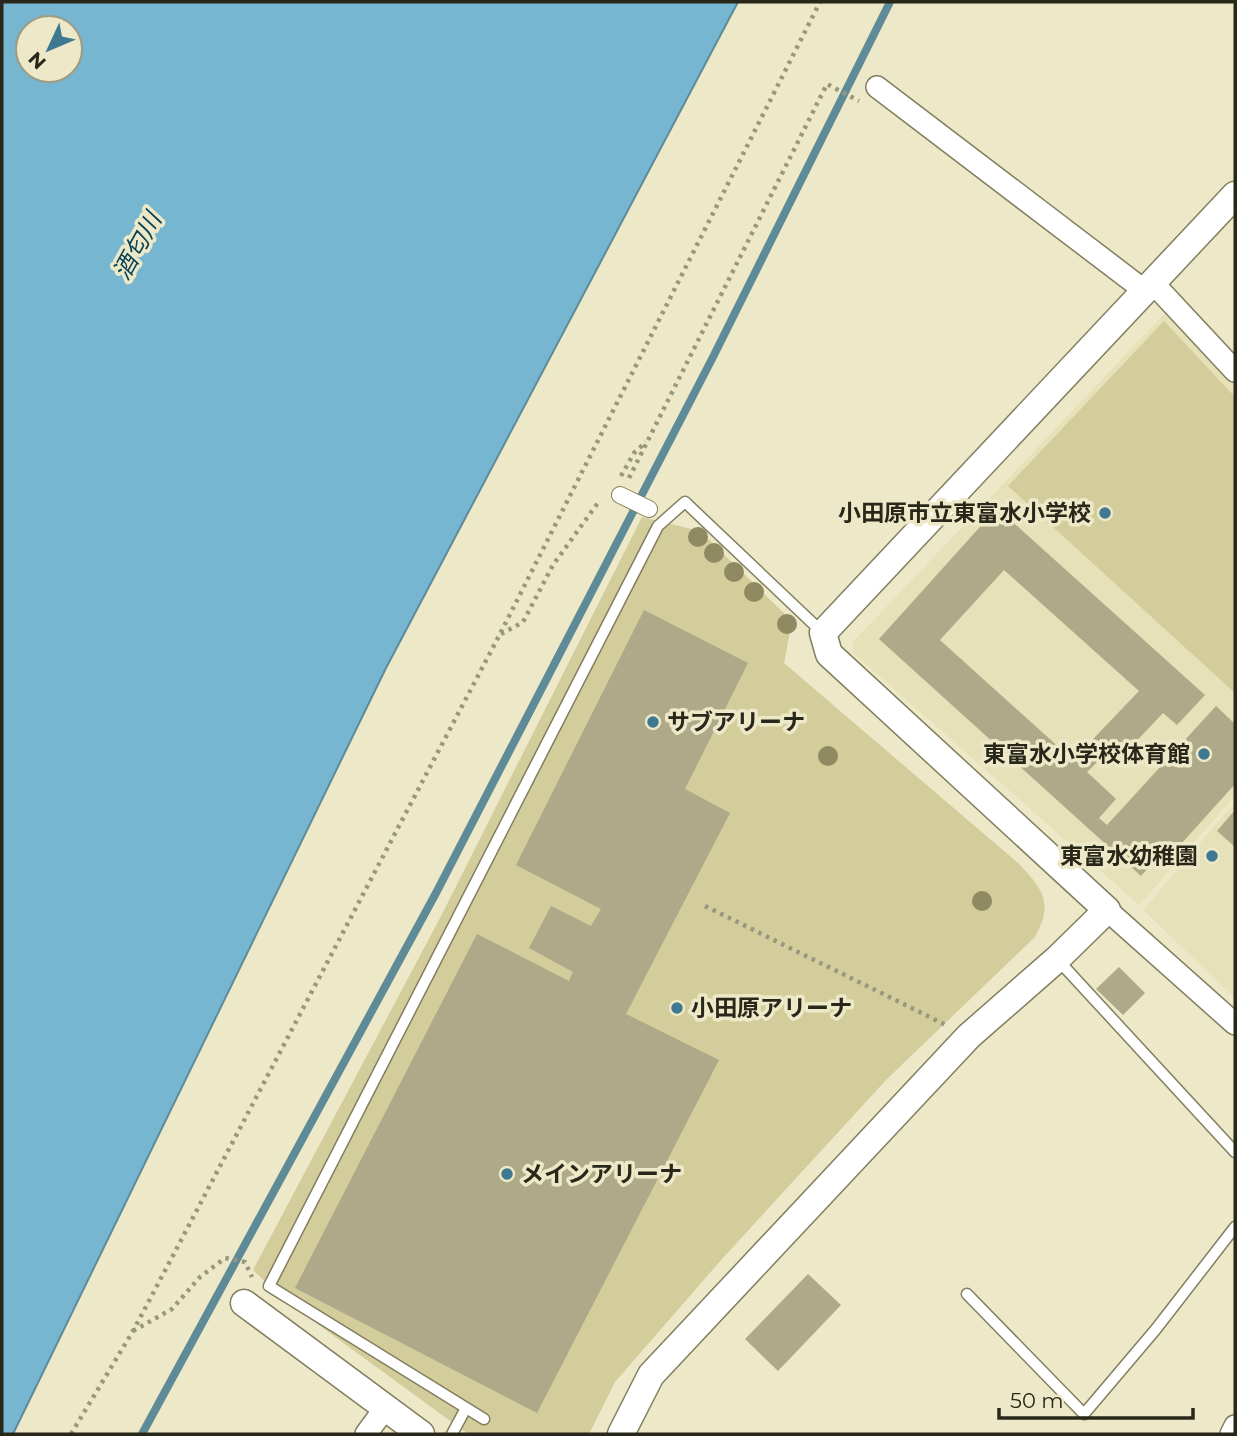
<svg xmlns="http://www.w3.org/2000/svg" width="1237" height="1436" viewBox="0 0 1237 1436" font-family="Montserrat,'Noto Sans JP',sans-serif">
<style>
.built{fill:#e6e1b8}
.green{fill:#d3cc9b}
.water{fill:#76b6d0;stroke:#5f8b99;stroke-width:2;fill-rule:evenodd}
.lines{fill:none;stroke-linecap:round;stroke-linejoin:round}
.stream{stroke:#5f8b99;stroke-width:8}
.building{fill:#ada989;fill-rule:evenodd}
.service-casing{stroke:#827e5f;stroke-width:13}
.pedestrian-casing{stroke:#827e5f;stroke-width:18}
.minor-casing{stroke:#827e5f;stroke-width:24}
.tertiary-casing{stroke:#827e5f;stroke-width:29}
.path{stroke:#9a977f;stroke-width:4.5;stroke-dasharray:3.5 5;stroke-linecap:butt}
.service{stroke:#fff;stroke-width:10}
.pedestrian{stroke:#fff;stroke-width:16}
.minor{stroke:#fff;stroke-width:21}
.tertiary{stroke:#fff;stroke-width:26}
.tree{fill:#908a62}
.poi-dot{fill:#3e7991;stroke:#ede9c8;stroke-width:2.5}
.labels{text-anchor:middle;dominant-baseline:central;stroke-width:7;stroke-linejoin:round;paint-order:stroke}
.poi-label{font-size:23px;font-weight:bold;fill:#28271a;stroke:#ede9c8;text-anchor:end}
.water-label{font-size:24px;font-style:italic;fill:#084155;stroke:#ede9c8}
</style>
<rect width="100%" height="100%" fill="#ede9c8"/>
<path class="built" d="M1168,310L1235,384V796L1139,905L852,652L853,642Z
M1235,802V995L1234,997L1143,910Z"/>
<path class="green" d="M1164,321L1235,397V693L1008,486Z
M642,517L700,531L792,621L784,663L1018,863C1043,889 1054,903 1035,937L887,1079L722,1259L615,1382L589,1434H468L282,1298L253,1270L440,918Z"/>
<path class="water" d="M2,2H738L386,668L13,1434H2ZM28,28H70V70H28Z"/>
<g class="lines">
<path class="stream" d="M142,1434L436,893L713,357L890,2"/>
</g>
<path class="building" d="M997,508L1205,695L1177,725L1163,713L1113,766L1103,756L1087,772L1116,799L1099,818L1107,825L1216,706L1235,724V784L1173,853L1167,847L1141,876L879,639ZM1004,570L1139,691L1073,760L940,640Z
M644,610L748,663L685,789L730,813L626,1014L719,1060L537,1413L295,1288L477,934L569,981L573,972L529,948L551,906L591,926L601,909L516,865Z
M1235,810V847L1217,831Z
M1119,967L1145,993L1123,1015L1096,989Z
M808,1274L841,1305L778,1371L745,1339Z"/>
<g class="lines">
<defs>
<path id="service" d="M1057,959L1235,1152
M967,1294L1084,1414L1156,1329L1235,1227
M484,1419L269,1286L658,526L685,502L823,633
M452,1434L466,1408"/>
<path id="pedestrian" d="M620,495L649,509"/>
<path id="minor" d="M877,87L1145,291
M1153,283L1235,371
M1107,910L1235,1024
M366,1434L386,1407
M1231,1434L1235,1426"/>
<path id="tertiary" d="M244,1303L421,1434
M621,1434L651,1375L969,1036L1057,959L1107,910L829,654L823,633L1235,195"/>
</defs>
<use href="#service" class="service-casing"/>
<use href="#pedestrian" class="pedestrian-casing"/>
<use href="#minor" class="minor-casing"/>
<use href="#tertiary" class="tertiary-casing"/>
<path class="path" d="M621,476L634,453L646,442
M629,478L827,84L859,101
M501,634L523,622L553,565L600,500
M705,906L946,1025
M133,1331L172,1309L200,1277L225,1258L245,1262L252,1277
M71,1434L133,1331L168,1265L500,634L820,2"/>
<use href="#service" class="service"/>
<use href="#pedestrian" class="pedestrian"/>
<use href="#minor" class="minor"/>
<use href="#tertiary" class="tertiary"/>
</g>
<g class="tree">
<circle cx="698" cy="537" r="10"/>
<circle cx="714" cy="553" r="10"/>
<circle cx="734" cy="572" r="10"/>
<circle cx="754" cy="592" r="10"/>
<circle cx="787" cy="624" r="10"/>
<circle cx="828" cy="756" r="10"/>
<circle cx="982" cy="901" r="10"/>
</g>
<g class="poi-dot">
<circle cx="1105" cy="513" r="7"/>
<circle cx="653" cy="722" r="7"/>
<circle cx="1204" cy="754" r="7"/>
<circle cx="1212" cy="856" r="7"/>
<circle cx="677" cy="1008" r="7"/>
<circle cx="507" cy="1174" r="7"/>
</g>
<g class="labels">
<g class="poi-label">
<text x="1091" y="513">小田原市立東富水小学校</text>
<text x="667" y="722" text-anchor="start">サブアリーナ</text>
<text x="1190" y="754">東富水小学校体育館</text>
<text x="1198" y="856">東富水幼稚園</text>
<text x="691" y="1008" text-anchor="start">小田原アリーナ</text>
<text x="521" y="1174" text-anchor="start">メインアリーナ</text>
</g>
<g class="water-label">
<text transform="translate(137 246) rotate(-61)">酒匂川</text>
</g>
</g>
<rect width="1237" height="1436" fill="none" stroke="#28271a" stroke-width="7"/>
<g transform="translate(49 49) rotate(226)"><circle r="33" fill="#ede9c8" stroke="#9e9b82" stroke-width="2"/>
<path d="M0-5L12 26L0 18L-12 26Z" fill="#3e7991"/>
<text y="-10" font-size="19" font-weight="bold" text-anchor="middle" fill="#28271a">N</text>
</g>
<path d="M999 1408v10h194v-10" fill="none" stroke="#28271a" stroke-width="3.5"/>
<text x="1010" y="1408" font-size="21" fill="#28271a" stroke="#ede9c8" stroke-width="5" paint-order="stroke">50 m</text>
</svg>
